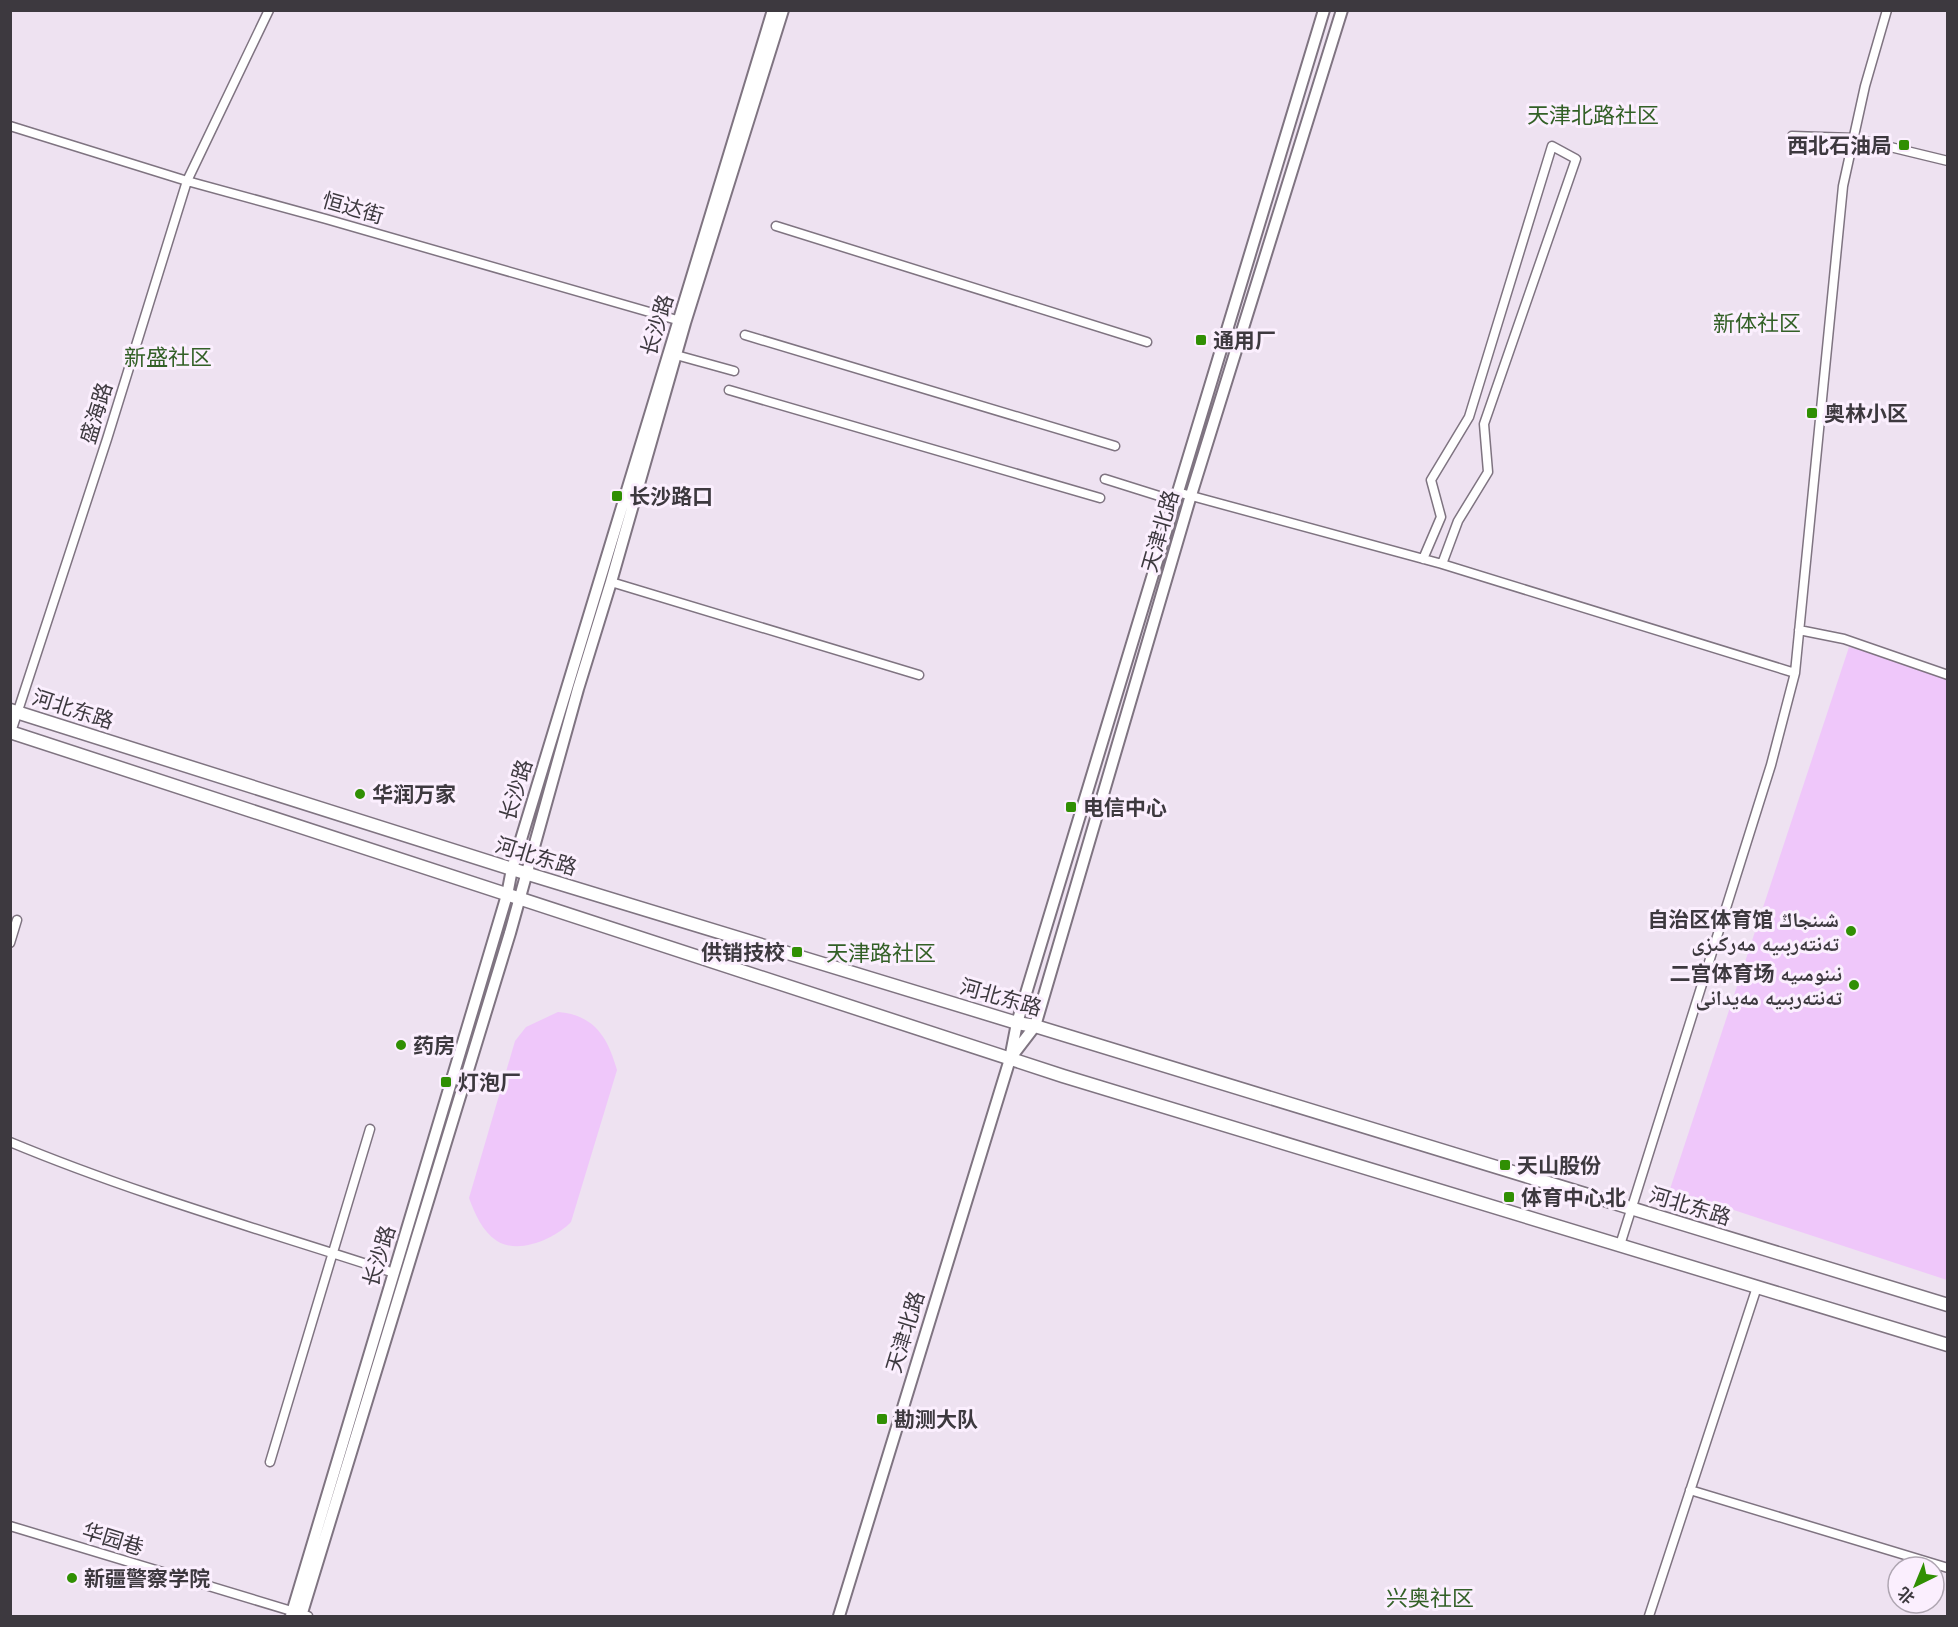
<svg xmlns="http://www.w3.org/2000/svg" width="1958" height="1627" viewBox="0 0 1958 1627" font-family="Arial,'Noto Naskh Arabic','Noto Sans SC',sans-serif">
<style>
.pitch{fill:#efc7fa}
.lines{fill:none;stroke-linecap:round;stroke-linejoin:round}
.minor-casing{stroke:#7f7481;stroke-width:11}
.tertiary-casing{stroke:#7f7481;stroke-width:14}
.secondary-casing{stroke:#7f7481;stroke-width:15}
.minor{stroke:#fff;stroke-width:8}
.tertiary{stroke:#fff;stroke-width:10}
.secondary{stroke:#fff;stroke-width:12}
.poi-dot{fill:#308f03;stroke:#fbeffe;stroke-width:2}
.labels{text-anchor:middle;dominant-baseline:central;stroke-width:6;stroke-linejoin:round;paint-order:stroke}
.poi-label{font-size:21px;font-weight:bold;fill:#3d393f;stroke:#fbeffe;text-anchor:start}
.street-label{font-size:21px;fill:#3d393f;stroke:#fbeffe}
.neighbourhood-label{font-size:22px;fill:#336027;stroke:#fbeffe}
</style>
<rect width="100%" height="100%" fill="#eee2f1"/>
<path class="pitch" d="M1849,647L1947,673V1280L1670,1189Z
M558,1012C595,1015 608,1038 617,1070L571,1222C556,1238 519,1255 497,1241C482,1231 475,1214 469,1198L515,1041L526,1027Z"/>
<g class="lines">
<defs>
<path id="minor" d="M10,126L187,181L326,219L684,322
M1792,136L1853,138L1948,161
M776,226L1147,342
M745,335L1115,446
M676,355L734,371
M729,390L1100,498
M1105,479L1175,501
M1177,492L1442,564L1795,673
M1423,559L1441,517L1431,480L1469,417L1552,146L1576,159L1484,424L1488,472L1458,521L1442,564
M611,582L919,675
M1799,630L1844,639L1948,675
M11,732L107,439L187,181L269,10
M10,943L17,920
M10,1142C135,1194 266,1231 394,1273
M1620,1245L1771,765L1795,673L1843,186L1865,86L1887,10
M270,1462L370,1129
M1690,1490L1948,1568
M10,1526L308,1616
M1649,1616L1757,1287"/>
<path id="tertiary" d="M1012,1056L1035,1026L1191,495L1342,10
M291,1616L473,1009L507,895L512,869L773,10
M301,1616L510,933L578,689L611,582L685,323L783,10
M839,1616L1010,1059L1017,1023L1324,10"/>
<path id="secondary" d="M10,710L512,869L1017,1023L1035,1026L1948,1305
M10,732L1063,1076L1948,1345"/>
</defs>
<use href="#minor" class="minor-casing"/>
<use href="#tertiary" class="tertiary-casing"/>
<use href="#secondary" class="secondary-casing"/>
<use href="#minor" class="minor"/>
<use href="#tertiary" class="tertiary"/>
<use href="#secondary" class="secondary"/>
</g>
<g class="poi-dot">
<rect x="1898" y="139" width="12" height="12" rx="3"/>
<rect x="1195" y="334" width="12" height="12" rx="3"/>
<rect x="1806" y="407" width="12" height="12" rx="3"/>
<rect x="611" y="490" width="12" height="12" rx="3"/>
<circle cx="360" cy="794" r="6"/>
<rect x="1065" y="801" width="12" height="12" rx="3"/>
<circle cx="1851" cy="931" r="6"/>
<rect x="791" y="946" width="12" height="12" rx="3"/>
<circle cx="1854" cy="985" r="6"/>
<circle cx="401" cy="1045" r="6"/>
<rect x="440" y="1076" width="12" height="12" rx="3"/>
<rect x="1499" y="1159" width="12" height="12" rx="3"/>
<rect x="1503" y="1191" width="12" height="12" rx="3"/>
<rect x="876" y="1413" width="12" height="12" rx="3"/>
<circle cx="72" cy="1578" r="6"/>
</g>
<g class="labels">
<g class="poi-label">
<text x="1892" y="145" text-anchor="end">西北石油局</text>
<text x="1213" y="340">通用厂</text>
<text x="1824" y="413">奥林小区</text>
<text x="629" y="496">长沙路口</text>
<text x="372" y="794">华润万家</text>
<text x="1083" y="807">电信中心</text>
<text x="1839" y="919" text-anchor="end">自治区体育馆 شىنجاڭ<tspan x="1839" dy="24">تەنتەربىيە مەركىزى</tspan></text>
<text x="785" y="952" text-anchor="end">供销技校</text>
<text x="1842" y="973" text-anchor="end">二宫体育场 نىنومىيە<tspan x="1842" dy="24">تەنتەربىيە مەيدانى</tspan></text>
<text x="413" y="1045">药房</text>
<text x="458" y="1082">灯泡厂</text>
<text x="1517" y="1165">天山股份</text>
<text x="1521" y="1197">体育中心北</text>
<text x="894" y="1419">勘测大队</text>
<text x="84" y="1578">新疆警察学院</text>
</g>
<g class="street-label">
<text transform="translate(353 208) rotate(16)">恒达街</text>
<text transform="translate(657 325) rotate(-73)">长沙路</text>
<text transform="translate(96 413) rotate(-73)">盛海路</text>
<text transform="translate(1160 531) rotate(-74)">天津北路</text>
<text transform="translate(73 709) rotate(18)">河北东路</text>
<text transform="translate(516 790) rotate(-73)">长沙路</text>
<text transform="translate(536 856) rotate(17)">河北东路</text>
<text transform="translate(1001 997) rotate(16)">河北东路</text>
<text transform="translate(1690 1206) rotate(17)">河北东路</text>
<text transform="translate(379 1256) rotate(-73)">长沙路</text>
<text transform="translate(905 1332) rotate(-73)">天津北路</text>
<text transform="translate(113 1539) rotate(17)">华园巷</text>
</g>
<g class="neighbourhood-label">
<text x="1593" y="115">天津北路社区</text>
<text x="1757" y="323">新体社区</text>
<text x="168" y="357">新盛社区</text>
<text x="881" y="953">天津路社区</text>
<text x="1430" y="1598">兴奥社区</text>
</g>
</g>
<rect width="1958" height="1627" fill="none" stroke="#3d393f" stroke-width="24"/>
<g transform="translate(1916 1585) rotate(223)"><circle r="28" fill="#fbeffe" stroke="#afa6b2" stroke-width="1.5"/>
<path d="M0-4.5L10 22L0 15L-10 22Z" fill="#308f03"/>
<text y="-9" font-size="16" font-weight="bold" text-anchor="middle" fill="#3d393f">北</text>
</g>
</svg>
